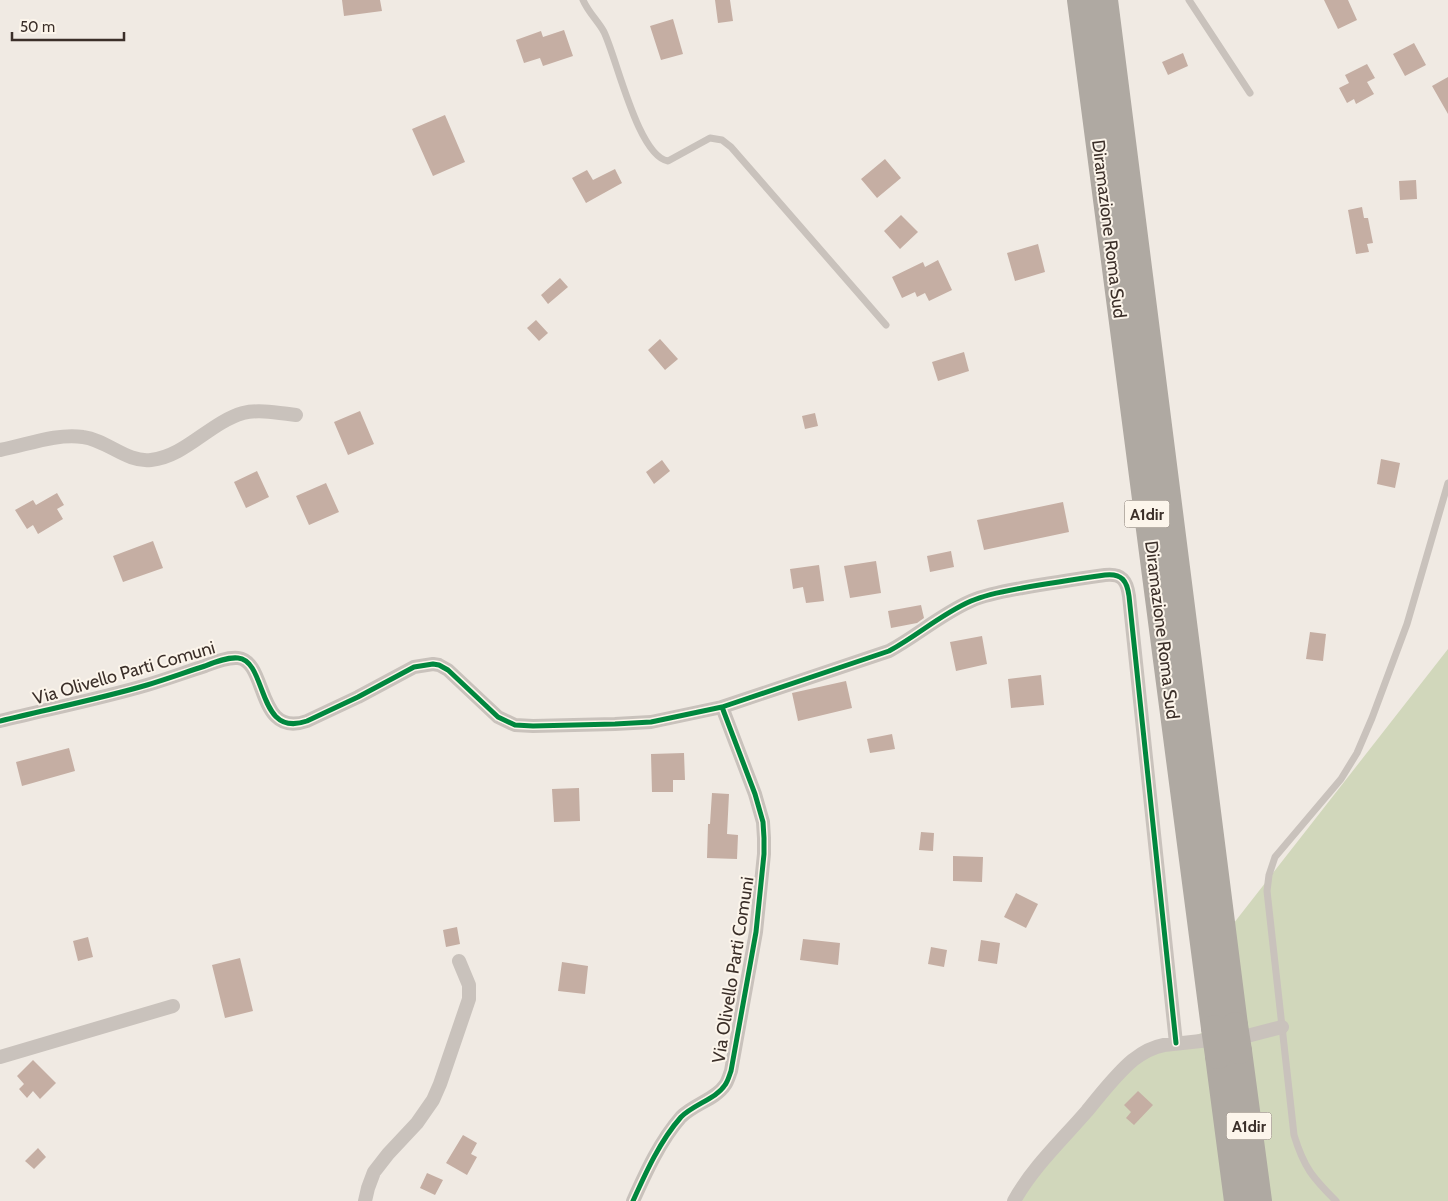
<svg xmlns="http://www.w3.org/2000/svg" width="1448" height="1201" viewBox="0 0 1448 1201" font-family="Cabin,sans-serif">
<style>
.green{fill:#d1d7bb}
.building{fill:#c5aea3}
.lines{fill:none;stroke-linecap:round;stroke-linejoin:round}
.service{stroke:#c9c2bc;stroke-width:7}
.minor{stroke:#c9c2bc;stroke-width:14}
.motorway{stroke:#afa9a2;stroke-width:26}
.motorway-bridge{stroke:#afa9a2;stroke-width:26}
.cycleway-casing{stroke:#fcf5eb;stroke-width:8}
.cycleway{stroke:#00873e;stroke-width:5}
.labels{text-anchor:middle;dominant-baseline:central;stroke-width:4;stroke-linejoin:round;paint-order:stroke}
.shield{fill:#fcf5eb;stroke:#756a63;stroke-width:1}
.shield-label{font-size:16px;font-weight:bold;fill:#3b2f29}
.street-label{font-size:18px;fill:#3b2f29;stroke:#fcf5eb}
</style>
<rect width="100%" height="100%" fill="#f0eae3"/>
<path class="green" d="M1448,649V1201H1014L1123,1069L1176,1043L1214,1028L1205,960Z"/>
<path class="building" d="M342,0H380L382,11L344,16Z
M715,0H730L733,21L718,23Z
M1324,0H1348L1357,20L1338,29Z
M673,19L683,54L661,60L650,26Z
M564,30L573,56L543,66L540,58L524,63L516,40L541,31L543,37Z
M1414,43L1426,65L1405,76L1393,54Z
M1183,53L1188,66L1168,75L1162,62Z
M1367,64L1375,78L1367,82L1374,94L1356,104L1354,99L1347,103L1339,88L1349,83L1345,75Z
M1448,77V114L1432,86Z
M445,115L465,162L433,176L412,129Z
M885,159L901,178L877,198L861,179Z
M615,169L622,183L586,203L572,178L587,170L593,180Z
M1416,180L1417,199L1400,200L1399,181Z
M1362,207L1364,218H1368L1373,243L1367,244L1369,252L1356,254L1348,210Z
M901,215L918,232L900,249L884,231Z
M1038,244L1045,272L1015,281L1007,253Z
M938,260L952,290L929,301L925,293L917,297L915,292L902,298L892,277L923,262L925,267Z
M560,278L568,287L548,304L541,295Z
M536,320L548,333L539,341L527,328Z
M660,339L678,359L665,370L648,350Z
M964,352L969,371L938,381L932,362Z
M360,411L374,444L348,455L334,422Z
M815,413L818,426L805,429L802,416Z
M1381,459L1400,463L1395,488L1377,484Z
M662,460L670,471L654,484L646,472Z
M257,471L269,497L246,508L234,482Z
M326,483L339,512L309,525L296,496Z
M57,493L64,505L57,509L63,519L38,534L33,525L27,529L15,510L33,500L36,505Z
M1063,502L1069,532L984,550L977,520Z
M153,541L163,568L123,582L113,556Z
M951,551L954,567L930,572L927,556Z
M876,561L881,593L850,598L844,566Z
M819,565L824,601L806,603L803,587L793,589L790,569Z
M921,605L924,618L917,623L891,628L888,611Z
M1310,632L1326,634L1323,661L1306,659Z
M982,636L987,664L956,671L950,642Z
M1041,675L1044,705L1011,708L1008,679Z
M846,681L852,708L798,721L792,693Z
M892,734L895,749L870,753L867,739Z
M69,748L75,771L22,786L16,762Z
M684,753L685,780H673V792H652L651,754Z
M579,788L580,821L554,822L552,789Z
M712,793L729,794L727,834L738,835L737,859L707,858L708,824H710Z
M921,832L934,833L933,851L919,850Z
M953,856L983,857L982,882L953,881Z
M1016,893L1038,904L1026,928L1004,917Z
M457,927L460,944L446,947L443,930Z
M88,937L93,957L78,961L73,941Z
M803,939L840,943L838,965L800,960Z
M981,940L1000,943L997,964L978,961Z
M931,947L947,950L944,967L928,964Z
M240,958L253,1011L225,1018L212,965Z
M562,962L588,966L585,994L558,991Z
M33,1060L56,1083L40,1099L33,1091L27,1098L19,1089L24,1084L17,1076Z
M1138,1091L1153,1105L1134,1125L1126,1118L1131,1112L1124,1105Z
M463,1135L477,1143L471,1154L477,1157L467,1175L446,1163Z
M38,1148L46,1157L34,1169L25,1161Z
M427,1173L443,1180L435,1195L420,1188Z"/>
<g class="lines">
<path class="service" d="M583,0C588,12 598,21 604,32C617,59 638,156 668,161L710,138L722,140L731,147L886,325
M1189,0L1250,93
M1336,1201C1313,1178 1304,1168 1294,1135L1267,891L1269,875L1275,857L1341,779L1357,753L1372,718L1407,624L1448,483"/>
<path class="minor" d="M0,450C27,445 56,433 83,437C107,440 127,463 151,460C186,456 209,423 243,413C259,409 279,413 296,415
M722,707L889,651C917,636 941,614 971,601C987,594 1005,591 1022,588C1050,583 1077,579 1105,575C1122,573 1127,581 1129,596L1176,1043
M0,721C49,709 99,699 147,685C167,679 186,672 205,666C215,662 227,657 238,658C268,661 256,739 307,721L358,697L414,667L433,664L439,665L448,670L498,717L515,725L533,726L615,724L651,722L722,707L755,794L763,822L764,838V854L756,932L731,1071C729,1076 728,1081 725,1085C716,1099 694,1104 681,1117C660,1141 646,1172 633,1201
M0,1057L173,1006
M365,1201L368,1188L374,1172L388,1154L417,1123L433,1100L440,1084L469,999V985L459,961
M1014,1201C1032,1168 1062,1140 1087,1111C1101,1094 1116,1074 1133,1060C1142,1053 1153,1047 1164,1045L1247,1036L1282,1027"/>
<path class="motorway" d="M1080,0L1214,1028
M1105,0L1235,1025
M1239,1051L1259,1201
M1218,1056L1237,1201"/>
<path class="motorway-bridge" d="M1235,1025L1239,1051
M1214,1028L1218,1056"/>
<defs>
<path id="cycleway" d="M722,707L889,651C917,636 941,614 971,601C987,594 1005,591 1022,588C1050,583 1077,579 1105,575C1122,573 1127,581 1129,596L1176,1043
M0,721C49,709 99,699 147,685C167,679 186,672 205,666C215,662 227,657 238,658C268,661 256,739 307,721L358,697L414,667L433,664L439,665L448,670L498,717L515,725L533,726L615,724L651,722L722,707L755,794L763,822L764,838V854L756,932L731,1071C729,1076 728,1081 725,1085C716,1099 694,1104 681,1117C660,1141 646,1172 633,1201"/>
</defs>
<use href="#cycleway" class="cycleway-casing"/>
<use href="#cycleway" class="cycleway"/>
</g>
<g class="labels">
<g class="shield">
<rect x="1124.5" y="500.5" width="45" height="27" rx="4"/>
<rect x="1226.5" y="1112.5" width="45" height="27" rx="4"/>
</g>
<g class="shield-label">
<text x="1147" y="514">A1dir</text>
<text x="1249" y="1126">A1dir</text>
</g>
<g class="street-label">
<text transform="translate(1109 229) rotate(83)">Diramazione Roma Sud</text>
<text transform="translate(1162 630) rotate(83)">Diramazione Roma Sud</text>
<text transform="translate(124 673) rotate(-16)">Via Olivello Parti Comuni</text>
<text transform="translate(733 970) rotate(-81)">Via Olivello Parti Comuni</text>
</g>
</g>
<path d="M12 32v8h112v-8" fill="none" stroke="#3b2f29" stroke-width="2.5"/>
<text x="20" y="32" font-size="15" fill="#3b2f29" stroke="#fcf5eb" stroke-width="4" paint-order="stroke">50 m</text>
</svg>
